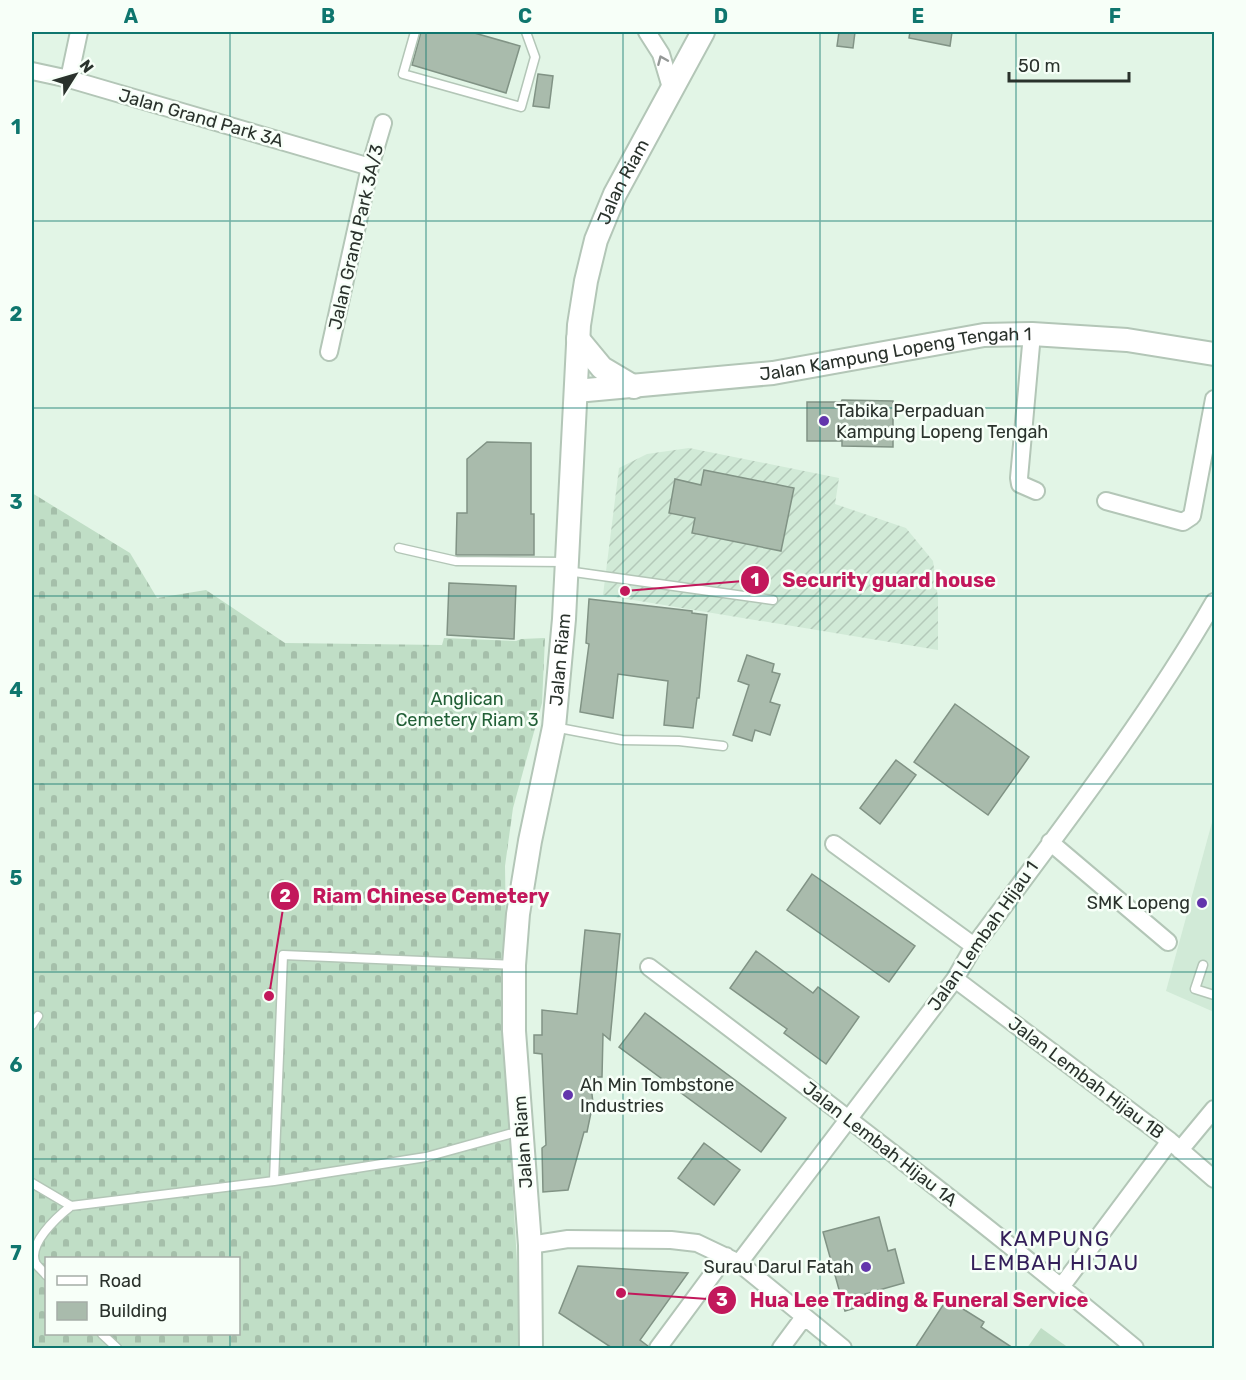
<svg xmlns="http://www.w3.org/2000/svg" width="1246" height="1380" viewBox="0 0 1246 1380" font-family="Rubik,sans-serif">
<style>
.built{fill:#d1ead7}
.industrial{fill:url(#industrial-furrows)}
.green{fill:#c0dec6}
.cemetery{fill:url(#cemetery-stones);fill-rule:evenodd}
.building{fill:#a9bbac;stroke:#819385;stroke-width:1.5}
.lines{fill:none;stroke-linecap:round;stroke-linejoin:round}
.lane-casing{stroke:#b3c6b7;stroke-width:11}
.street-casing{stroke:#b3c6b7;stroke-width:20}
.secondary-casing{stroke:#b3c6b7;stroke-width:26}
.lane{stroke:#fff;stroke-width:8}
.street{stroke:#fff;stroke-width:16}
.secondary{stroke:#fff;stroke-width:22}
.oneway{stroke:#949896}
.grid{fill:none;stroke:#0f766e;stroke-width:1.5;stroke-opacity:0.55}
.poi-dot{fill:#6335ac;stroke:#f7fff8;stroke-width:2}
.labels{text-anchor:middle;dominant-baseline:central;stroke-width:5;stroke-linejoin:round;paint-order:stroke}
.street-label{font-size:18px;fill:#2a322c;stroke:#f7fff8}
.poi-label{font-size:18px;fill:#2a322c;stroke:#f7fff8;text-anchor:start}
.park-label{font-size:18px;fill:#226037;stroke:#f7fff8}
.quarter-label{font-size:21px;letter-spacing:1.5px;fill:#331f59;stroke:#f7fff8}
.leader{fill:none;stroke:#c2185b;stroke-width:2}
.callout-dot{fill:#c2185b;stroke:#f7fff8;stroke-width:2}
.mark-label{font-size:18px;text-anchor:middle;font-weight:bold;fill:#fff}
.callout-label{font-size:20px;text-anchor:middle;font-weight:bold;fill:#c2185b;stroke:#f7fff8;stroke-width:5;stroke-linejoin:round;paint-order:stroke}
.neatline{fill:none;stroke:#0f766e;stroke-width:2}
.grid-label{font-size:20px;text-anchor:middle;font-weight:bold;fill:#0f766e}
</style>
<defs>
<pattern id="industrial-furrows" width="10" height="10" patternUnits="userSpaceOnUse" patternTransform="scale(1.5)"><rect width="10" height="10" fill="#d1ead7"/><path d="M-1 1l2-2M0 10L10 0M9 11l2-2" fill="none" stroke="#b4c9b9"/></pattern>
<pattern id="cemetery-stones" width="16" height="16" patternUnits="userSpaceOnUse" patternTransform="scale(1.5)"><rect width="16" height="16" fill="#c0dec6"/><path d="M2 7V4a2 2 0 0 1 4 0v3zM10 15v-3a2 2 0 0 1 4 0v3z" fill="#a5bfaa"/></pattern>
</defs>
<rect width="100%" height="100%" fill="#e2f5e6"/>
<path class="built" d="M1214,815V1012L1166,991Z"/>
<path class="industrial" d="M689,448L839,478L835,504L906,528L933,561L938,598V650L603,595L619,468L647,454Z"/>
<path class="green" d="M1041,1328L1066,1346L1065,1348H1027Z"/>
<path class="cemetery" d="M32,493L130,553L157,598L206,590L285,643L442,645L444,638L516,641L521,639L545,638L542,703L513,808L505,866L509,1125L522,1348H32ZM46,1258H238V1334H46Z"/>
<path class="building" d="M421,32H471L520,46L506,93L412,65Z
M839,32H855L853,48L837,46Z
M910,32H952L950,46L909,38Z
M538,74L553,76L549,108L533,106Z
M842,400L893,401V447L842,446V441H807V402H841Z
M487,442L531,443V514H534V555H456L457,513H467V459Z
M704,470L794,488L781,551L692,533L695,518L669,513L675,479L701,485Z
M449,583L516,586L514,639L447,635Z
M589,599L692,611V613L707,615L699,698H697L693,728L664,725L668,681L618,674L613,718L580,712L589,644L586,643Z
M747,655L774,664L772,672L780,674L770,702L780,705L770,735L755,730L752,741L733,735L749,685L738,681Z
M955,704L1029,757L988,815L914,762Z
M896,760L916,775L880,824L860,808Z
M812,874L915,946L889,982L787,910Z
M585,930L620,934L610,1040L603,1034L602,1077H590L593,1103L587,1132H584L568,1190L543,1192L542,1148L546,1145L542,1054L534,1053V1035H542V1010L577,1014Z
M756,951L813,993L818,987L859,1017L826,1064L784,1033L787,1029L730,988Z
M645,1013L786,1118L761,1152L619,1047Z
M704,1143L740,1170L714,1205L678,1178Z
M879,1217L888,1251L895,1249L904,1283L865,1294L868,1304L845,1311L823,1232Z
M578,1266L688,1273L640,1340L648,1346V1348H612L559,1313Z
M947,1299L984,1322L981,1327L1013,1348H915Z"/>
<g class="lines">
<defs>
<path id="lane" d="M415,32L403,74L521,107L535,57L526,32
M399,548L456,561L567,562
M567,571L773,600
M554,727L622,740L679,741L723,746
M1203,965L1195,989L1214,995
M32,1025L38,1016
M274,1181L283,955L514,965
M32,1183L71,1206L274,1181L426,1157L520,1131
M46,1275C44,1272 39,1268 36,1264C26,1245 57,1217 71,1206
M102,1334L117,1348"/>
<path id="street" d="M647,32L661,54L672,91
M32,71L69,79L370,167
M69,79L79,32
M1032,334L1019,478L1020,484L1036,491
M329,352L370,167L383,123
M1106,501L1183,522L1192,516L1214,399
M1050,842L1168,942
M834,844L974,946
M649,967C813,1091 977,1216 1135,1348
M955,979L1170,1141L1214,1179
M1180,1150L1214,1109
M530,1245L568,1239L671,1240L697,1243L739,1263L843,1348
M739,1263L955,979L974,946C1057,834 1144,723 1214,602
M1061,1287L1170,1141
M658,1348L726,1256
M781,1348L804,1317"/>
<g id="secondary">
<path d="M578,339L602,368L634,387"/>
<path id="s1" d="M576,391L773,373L984,335L1032,334L1127,340L1214,354"/>
<path id="s2" d="M531,1348L530,1245L514,1031V965L518,914L530,841L554,727L564,619L579,325L586,281L596,240L615,194L703,32"/>
</g>
</defs>
<use href="#lane" class="lane-casing"/>
<use href="#street" class="street-casing"/>
<use href="#secondary" class="secondary-casing"/>
<use href="#lane" class="lane"/>
<use href="#street" class="street"/>
<use href="#secondary" class="secondary"/>
</g>
<defs><path id="oneway-chevron" d="M-2-3.5L2.5 0L-2 3.5" fill="none" stroke-width="1.6" stroke-linecap="round" stroke-linejoin="round" transform="scale(1.5)"/></defs>
<use class="oneway" href="#oneway-chevron" transform="translate(662 60) rotate(-113)"/>
<path class="grid" d="M230,32V1258M426,32V1348M623,32V1348M820,32V1348M1016,32V1348M32,221H1214M32,408H1214M32,596H1214M32,784H1214M32,972H1214M32,1159H1214M230,1334V1348"/>
<g class="poi-dot">
<circle cx="824" cy="421" r="6"/>
<circle cx="1202" cy="903" r="6"/>
<circle cx="568" cy="1095" r="6"/>
<circle cx="866" cy="1267" r="6"/>
</g>
<g class="labels">
<g class="street-label">
<text transform="translate(201 118) rotate(16)">Jalan Grand Park 3A</text>
<text stroke="none"><textPath href="#s2" startOffset="1179">Jalan Riam</textPath></text>
<text transform="translate(356 237) rotate(-77)">Jalan Grand Park 3A/3</text>
<text stroke="none"><textPath href="#s1" startOffset="322">Jalan Kampung Lopeng Tengah 1</textPath></text>
<text stroke="none"><textPath href="#s2" startOffset="693">Jalan Riam</textPath></text>
<text transform="translate(983 936) rotate(-55)">Jalan Lembah Hijau 1</text>
<text transform="translate(1086 1078) rotate(37)">Jalan Lembah Hijau 1B</text>
<text transform="translate(523 1142) rotate(-94)">Jalan Riam</text>
<text transform="translate(880 1144) rotate(38)">Jalan Lembah Hijau 1A</text>
</g>
<g class="poi-label">
<text x="836" y="411">Tabika Perpaduan<tspan x="836" dy="21">Kampung Lopeng Tengah</tspan></text>
<text x="1190" y="903" text-anchor="end">SMK Lopeng</text>
<text x="580" y="1085">Ah Min Tombstone<tspan x="580" dy="21">Industries</tspan></text>
<text x="854" y="1267" text-anchor="end">Surau Darul Fatah</text>
</g>
<g class="park-label">
<text x="467" y="699">Anglican<tspan x="467" dy="21">Cemetery Riam 3</tspan></text>
</g>
<g class="quarter-label">
<text x="1055" y="1238">KAMPUNG<tspan x="1055" dy="24">LEMBAH HIJAU</tspan></text>
</g>
</g>
<path class="leader" d="M625 591L755 580M269 996L285 896M621 1293L722 1300"/>
<g class="callout-dot">
<circle cx="625" cy="591" r="6"/>
<circle cx="269" cy="996" r="6"/>
<circle cx="621" cy="1293" r="6"/>
<circle cx="755" cy="580" r="15"/>
<circle cx="285" cy="896" r="15"/>
<circle cx="722" cy="1300" r="15"/>
</g>
<g class="mark-label">
<text x="755" y="586">1</text>
<text x="285" y="902">2</text>
<text x="722" y="1306">3</text>
</g>
<g class="callout-label">
<text x="889" y="587">Security guard house</text>
<text x="431" y="903">Riam Chinese Cemetery</text>
<text x="919" y="1307">Hua Lee Trading &amp; Funeral Service</text>
</g>
<rect width="1246" height="1380" fill="none" stroke="#f7fff8" stroke-width="66"/>
<rect x="45" y="1257" width="195" height="78" fill="#f7fff8" stroke="#a5ada6" stroke-width="1.5"/>
<rect x="57" y="1276" width="30" height="9" fill="#ffffff" stroke="#a5ada6" stroke-width="1.5"/>
<text x="99" y="1287" font-size="18" fill="#2a322c">Road</text>
<rect x="57" y="1302" width="30" height="18" fill="#a9bbac" stroke="#a5ada6" stroke-width="1.5"/>
<text x="99" y="1317" font-size="18" fill="#2a322c">Building</text>
<g transform="translate(75 75) rotate(53)" stroke="#f7fff8" stroke-width="4.5" paint-order="stroke">
<path d="M0-4.5L10 22L0 15L-10 22Z" fill="#2a322c"/>
<text y="-9" font-size="16" font-weight="bold" text-anchor="middle" fill="#2a322c">N</text>
</g>
<path d="M1009 72v9h120v-9" fill="none" stroke="#2a322c" stroke-width="3"/>
<text x="1018" y="72" font-size="18" fill="#2a322c" stroke="#f7fff8" stroke-width="4.5" paint-order="stroke">50 m</text>
<rect x="33" y="33" width="1180" height="1314" class="neatline"/>
<g class="grid-label">
<text x="131" y="23">A</text>
<text x="328" y="23">B</text>
<text x="525" y="23">C</text>
<text x="721" y="23">D</text>
<text x="918" y="23">E</text>
<text x="1115" y="23">F</text>
<text x="16" y="134">1</text>
<text x="16" y="321">2</text>
<text x="16" y="509">3</text>
<text x="16" y="697">4</text>
<text x="16" y="885">5</text>
<text x="16" y="1072">6</text>
<text x="16" y="1260">7</text>
</g>
</svg>
